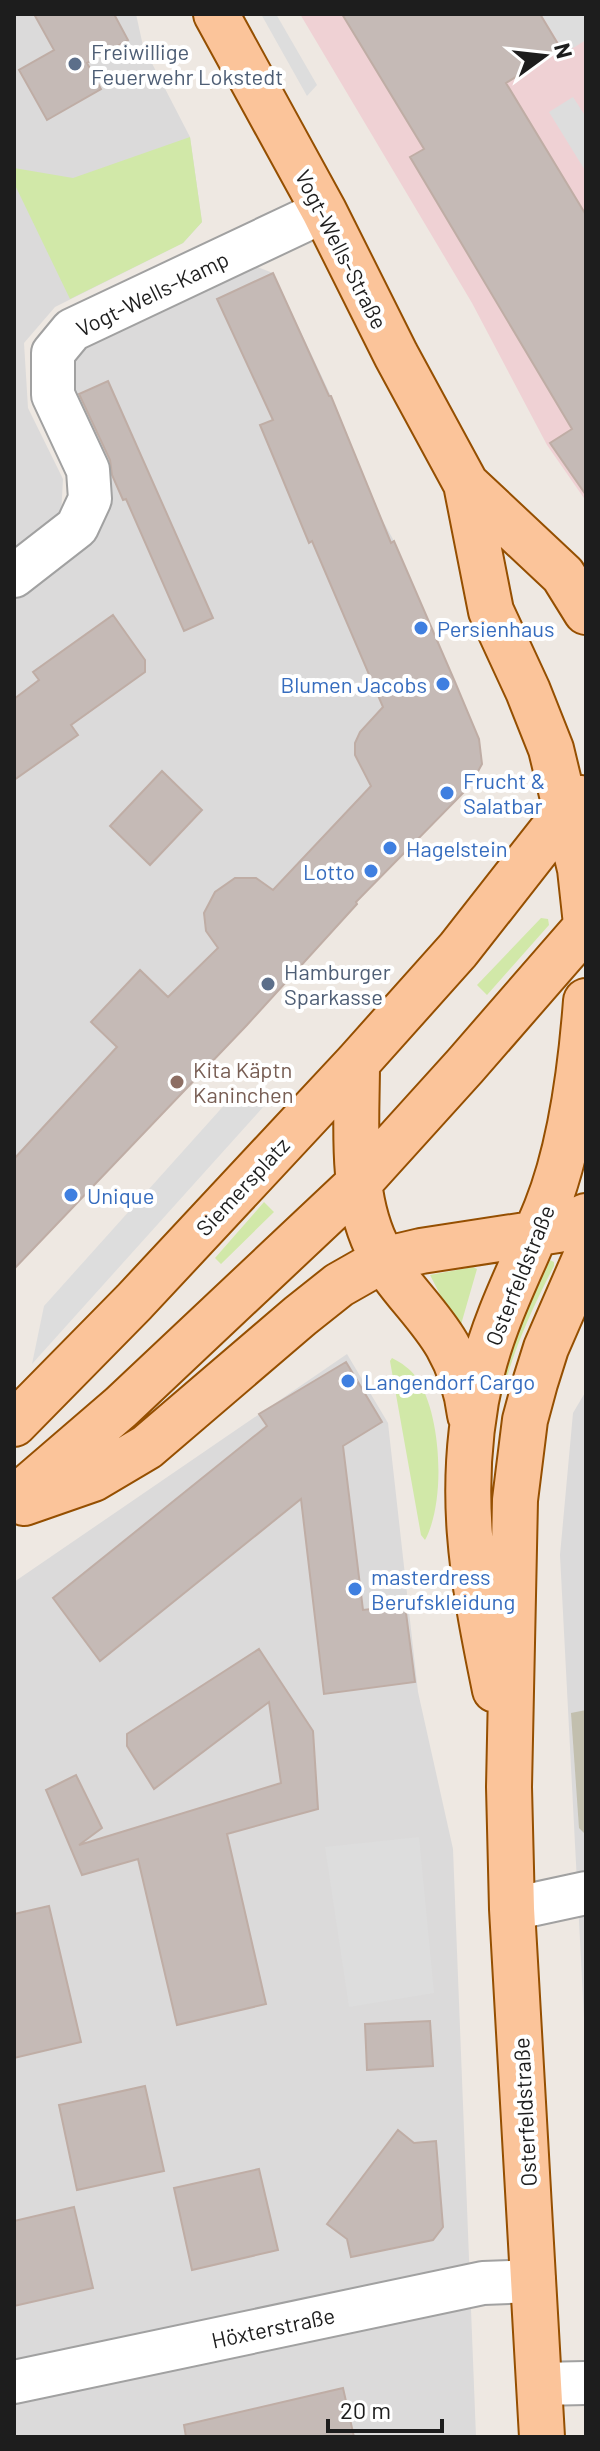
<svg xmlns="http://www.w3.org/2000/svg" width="600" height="2451" viewBox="0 0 600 2451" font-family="Barlow,sans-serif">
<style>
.residential{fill:#dbdada}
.commercial{fill:#efd1d4}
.construction{fill:#c2bfae}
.grass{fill:#d1e8a8}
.parking{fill:#ddd}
.building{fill:#c5bab6;stroke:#bfada5;stroke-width:2}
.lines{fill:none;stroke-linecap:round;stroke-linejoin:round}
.minor-casing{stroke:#a1a1a1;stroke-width:46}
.major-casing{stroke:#954f01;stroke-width:48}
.minor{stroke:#fff;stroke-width:42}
.major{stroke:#fbc49a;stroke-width:44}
.service-dot{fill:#5c6f8a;stroke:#fff;stroke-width:3}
.shop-dot{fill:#3f7fe0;stroke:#fff;stroke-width:3}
.education-dot{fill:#8d6e63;stroke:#fff;stroke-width:3}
.labels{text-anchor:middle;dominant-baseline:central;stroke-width:8;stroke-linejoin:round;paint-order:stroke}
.service-label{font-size:22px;fill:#4e5e75;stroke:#fff;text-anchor:start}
.street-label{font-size:22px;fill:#1d1d1d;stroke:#fff}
.shop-label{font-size:22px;fill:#366cbe;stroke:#fff;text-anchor:start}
.education-label{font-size:22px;fill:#785e54;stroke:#fff;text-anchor:start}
</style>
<rect width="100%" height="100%" fill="#eee8e2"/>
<path class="residential" d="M14,14H136L143,46L190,137L202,222L183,243L55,307L24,343L28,408L63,479L61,516L14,552Z
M247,263L273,273L331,396L379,514L394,541L470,786L367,891L247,1025L14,1269V591L85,537L67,362L84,340Z
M347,1354L388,1423L418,1692L453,1849L476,2437H14V1582Z
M586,1391V2056L560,1555L573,1413Z"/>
<path class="commercial" d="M300,14H586V501L547,445L472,303Z"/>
<path class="construction" d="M586,1710V1835L579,1828L571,1713Z"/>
<path class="grass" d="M190,137L202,222L183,243L70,299L14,183V168L73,178Z
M541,918L548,919L549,925L487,995L477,985Z
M264,1202L274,1212L221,1264L215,1258Z
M548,1259L554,1262V1266C527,1318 505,1369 495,1427L491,1426L506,1348Z
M473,1267L477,1269L460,1328L448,1310L430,1275Z
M392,1358C402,1363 410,1369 416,1377C442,1413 446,1502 425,1540L421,1535L390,1361Z"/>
<path class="parking" d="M261,14H276L317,85L307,96Z
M541,14H586V40L565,53Z
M573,97L586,117V172L549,112Z
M259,1087L265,1105L32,1364L44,1306L236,1092Z
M419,1837L434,1993L349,2007L325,1847Z"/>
<path class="building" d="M34,14H114L128,40L87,63L101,89L47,120L19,70L54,50Z
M342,14H540L561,49L506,83L586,215V495L550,443L572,429L410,157L424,149Z
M273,273L329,396H331L391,543L394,541L455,682L479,739L482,764L470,786L356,902L357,904L247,1025L14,1269V1159L117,1047L91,1022L140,970L168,997L218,948L206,931L204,913L215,892L235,878H256L273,890L371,786L355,755V743L360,732L383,707L312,541L309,543L278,468L260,425L273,420L217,299Z
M108,381L213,618L184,631L126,499L123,500L112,475L110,460L79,394Z
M113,615L145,660V672L71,725L78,735L14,780V699L39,680L33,672Z
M162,771L202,810L150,865L110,826Z
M346,1362L382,1422L343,1446L363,1610L405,1605L415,1682L324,1694L301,1499L100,1661L53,1598L267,1426L259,1414Z
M259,1649L313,1731L318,1809L227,1834L266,2004L177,2025L138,1859L82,1875L46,1790L76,1775L102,1828L79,1845L281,1783L269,1702L154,1789L127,1746V1734Z
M49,1906L81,2042L14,2058V1914Z
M430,2021L433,2066L367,2070L365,2024Z
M145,2086L164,2171L77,2190L59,2105Z
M398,2130L414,2143L436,2141L443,2227L433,2240L351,2257L347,2239L327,2224Z
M259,2169L278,2250L192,2270L174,2188Z
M74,2207L93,2288L14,2306V2221Z
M343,2388L354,2437H186L184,2425Z"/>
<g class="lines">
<defs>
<path id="minor" d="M14,576L77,527L90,499L88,470L53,395V353L72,330L324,211
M512,1909L586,1893
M14,2382L483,2283L534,2281
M539,2384L586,2383"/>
<path id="major" d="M216,14L324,211L396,355L466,484L491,611L528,691L551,749L580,869L586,924
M466,484L563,575L586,612
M357,1063C357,1122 350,1190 376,1245C393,1283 426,1309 447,1345C459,1366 467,1391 470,1415
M14,1424L134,1302L357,1063L458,950L567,811L581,798
M14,1499L121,1407L360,1182L465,1066L586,927
M24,1503L93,1479L147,1447L300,1316L339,1285L383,1260L421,1251L558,1230L586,1216
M495,1690C472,1578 455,1486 482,1372C496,1315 524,1263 546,1209C571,1147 581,1067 586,1001
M542,2437L512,1909L509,1787L515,1500L525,1420L535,1383L546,1348L586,1256"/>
</defs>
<use href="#minor" class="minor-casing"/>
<use href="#major" class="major-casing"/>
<use href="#minor" class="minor"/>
<use href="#major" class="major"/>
</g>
<g class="service-dot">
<circle cx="75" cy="64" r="8"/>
<circle cx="268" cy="984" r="8"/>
</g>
<g class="shop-dot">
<circle cx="421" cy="628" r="8"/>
<circle cx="443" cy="684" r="8"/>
<circle cx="447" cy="793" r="8"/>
<circle cx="390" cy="848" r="8"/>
<circle cx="371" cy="871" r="8"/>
<circle cx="71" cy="1195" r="8"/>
<circle cx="348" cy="1381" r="8"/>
<circle cx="355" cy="1589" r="8"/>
</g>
<circle class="education-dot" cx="177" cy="1082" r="8"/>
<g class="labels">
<g class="service-label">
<text x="91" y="51">Freiwillige<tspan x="91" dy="25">Feuerwehr Lokstedt</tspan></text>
<text x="284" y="971">Hamburger<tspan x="284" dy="25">Sparkasse</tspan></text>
</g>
<g class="street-label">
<text transform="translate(342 249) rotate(63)">Vogt-Wells-Straße</text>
<text transform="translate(152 293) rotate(-26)">Vogt-Wells-Kamp</text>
<text transform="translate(242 1186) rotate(-47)">Siemersplatz</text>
<text transform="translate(519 1275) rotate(-68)">Osterfeldstraße</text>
<text transform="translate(524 2112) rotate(-93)">Osterfeldstraße</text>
<text transform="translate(273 2327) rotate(-12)">Höxterstraße</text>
</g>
<g class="shop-label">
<text x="437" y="628">Persienhaus</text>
<text x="427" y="684" text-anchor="end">Blumen Jacobs</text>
<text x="463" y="780">Frucht &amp;<tspan x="463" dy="25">Salatbar</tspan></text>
<text x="406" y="848">Hagelstein</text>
<text x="355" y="871" text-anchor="end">Lotto</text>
<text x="87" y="1195">Unique</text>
<text x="364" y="1381">Langendorf Cargo</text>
<text x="371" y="1576">masterdress<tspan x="371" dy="25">Berufskleidung</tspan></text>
</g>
<g class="education-label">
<text x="193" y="1069">Kita Käptn<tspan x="193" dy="25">Kaninchen</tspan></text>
</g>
</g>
<rect width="600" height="2451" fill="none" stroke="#1d1d1d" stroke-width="32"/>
<g transform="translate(544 56) rotate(75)" stroke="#ffffff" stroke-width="6" paint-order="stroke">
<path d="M0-6L14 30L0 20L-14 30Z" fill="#1d1d1d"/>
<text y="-12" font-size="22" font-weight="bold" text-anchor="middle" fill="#1d1d1d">N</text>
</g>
<path d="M328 2419v12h114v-12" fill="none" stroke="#1d1d1d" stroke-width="4"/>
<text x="340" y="2419" font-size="24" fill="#1d1d1d" stroke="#ffffff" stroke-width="6" paint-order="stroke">20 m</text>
</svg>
